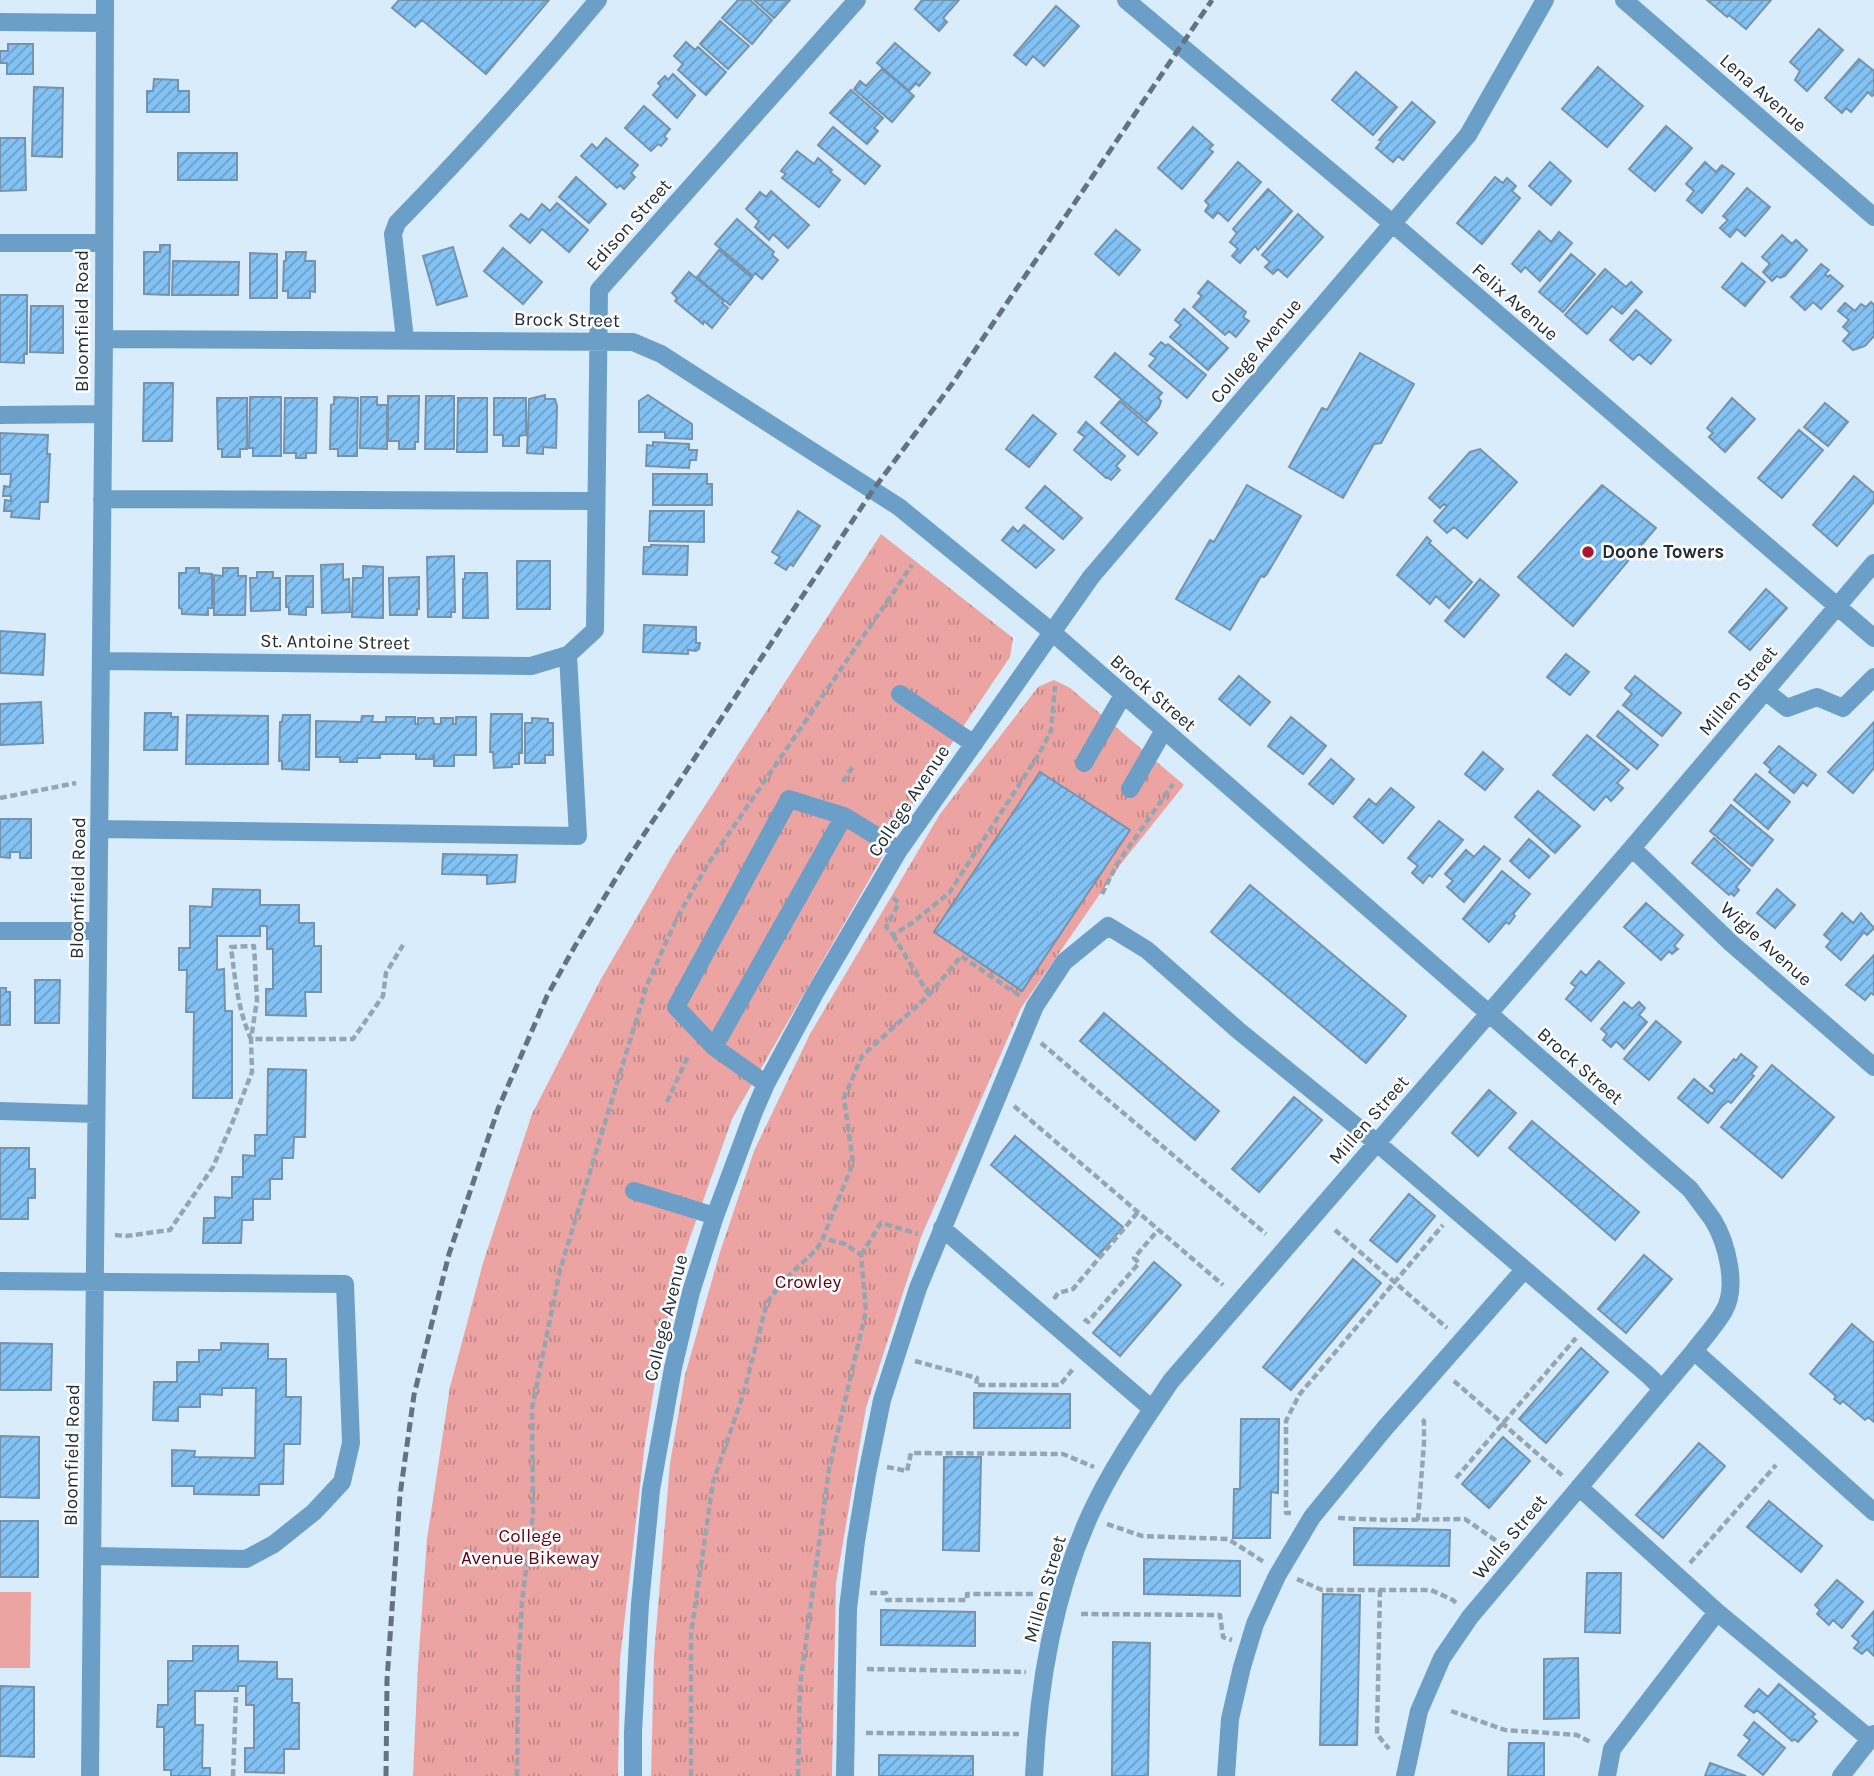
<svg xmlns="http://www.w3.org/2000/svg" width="1874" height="1776" viewBox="0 0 1874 1776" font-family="Karla,sans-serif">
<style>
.park{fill:url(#park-tufts)}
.pitch{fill:#eca4a3}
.building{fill:url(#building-hatch);stroke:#7693ab;stroke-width:2}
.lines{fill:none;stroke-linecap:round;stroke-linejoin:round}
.path{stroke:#95a6b2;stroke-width:4.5;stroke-dasharray:7 3.5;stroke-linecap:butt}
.minor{stroke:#6c9fc7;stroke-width:18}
.rail{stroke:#64737f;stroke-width:5;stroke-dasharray:10 5;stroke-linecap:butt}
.poi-dot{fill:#ac172e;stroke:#fff;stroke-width:2.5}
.labels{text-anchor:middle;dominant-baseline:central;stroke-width:5;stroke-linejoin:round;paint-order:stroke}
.street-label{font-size:19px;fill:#212e37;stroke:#fff}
.poi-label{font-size:19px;font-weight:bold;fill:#212e37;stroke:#fff;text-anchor:start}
.park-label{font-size:19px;fill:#5e0313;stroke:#fff}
</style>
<defs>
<pattern id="park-tufts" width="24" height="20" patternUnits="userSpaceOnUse" patternTransform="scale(1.75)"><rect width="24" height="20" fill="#eca4a3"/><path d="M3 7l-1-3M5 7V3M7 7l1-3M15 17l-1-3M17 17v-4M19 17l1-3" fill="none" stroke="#bf8686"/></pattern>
<pattern id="building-hatch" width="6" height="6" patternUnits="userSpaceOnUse" patternTransform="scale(1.75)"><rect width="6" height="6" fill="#83c2f4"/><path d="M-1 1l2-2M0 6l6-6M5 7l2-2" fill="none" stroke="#6b9ec6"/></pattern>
</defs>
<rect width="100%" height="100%" fill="#d9ecfb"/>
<path class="park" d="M881,534L1013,638L1010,657L923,786L732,1119L686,1249L662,1339L645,1443L620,1659L618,1776H413L418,1665L427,1539L450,1387L483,1263L532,1114L601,979L673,855Z
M1054,680L1070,688L1184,785L1120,865L1021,1008L921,1237L866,1408L836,1583L832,1776H651L654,1655L670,1463L685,1375L720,1252L754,1151L810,1034L940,814L1038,687Z"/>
<path class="pitch" d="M0,1592H31L30,1668H0Z"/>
<path class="building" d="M399,0H549L486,74L422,20L415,27L392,8Z
M738,0H750L772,20L752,44L722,18Z
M754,0H790L774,18Z
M922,0H959L943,18L947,22L939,31L915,9Z
M1707,0H1771L1746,29L1729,15L1727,17Z
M1056,6L1079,26L1044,66L1033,56L1026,65L1014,55Z
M720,21L749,46L728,69L700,44Z
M1819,29L1843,50L1807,91L1795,80L1800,71L1790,62Z
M686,42L695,50L698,47L726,72L706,95L678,70L683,64L674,56Z
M895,43L930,73L919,86L916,83L909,91L877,63Z
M8,44H33V74H7V63H0V51H8Z
M1859,59L1874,71V94L1872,96L1868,92L1851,112L1846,108L1842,113L1825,98Z
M1598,67L1643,106L1607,147L1562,109Z
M882,69L914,96L892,122L854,89L860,81L866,86Z
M1356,72L1397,107L1373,135L1332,100Z
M673,74L695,95L677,118L653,95L661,86L658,83L665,76L668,80Z
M154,79L178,80V91H189V112H147V91H153Z
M34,87L63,88L62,157L32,156Z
M851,90L883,118L874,128L878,131L867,144L830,113Z
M1412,102L1435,122L1403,160L1398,156L1393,162L1376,148L1382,141L1379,140Z
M644,106L670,129L664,136L667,139L661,146L658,144L651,151L625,128Z
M1666,126L1692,148L1655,191L1629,169Z
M833,127L880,166L865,184L818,145Z
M1193,127L1213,145L1209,149L1213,152L1182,189L1158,168Z
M0,138H25L26,190L0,191Z
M606,138L638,165L631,173L635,177L624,189L620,185L617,188L581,156L592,144L597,149Z
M797,151L814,164L818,158L832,170L830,172L840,180L819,207L782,178L786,174L781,171Z
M178,153H237V180H178Z
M1238,162L1261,182L1228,221L1218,212L1213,218L1205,211L1209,205L1205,201Z
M1550,162L1571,181L1551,205L1529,186Z
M1705,162L1716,172L1722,165L1734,174L1702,213L1687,200L1694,191L1686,184Z
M576,177L606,204L589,223L559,197Z
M1495,177L1503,183L1507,178L1516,186L1512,191L1520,198L1482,244L1457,223Z
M1747,188L1770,207L1745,236L1737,229L1730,237L1720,228L1728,220L1723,216Z
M1268,189L1292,211L1258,250L1255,246L1240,263L1232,256L1238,249L1230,242L1237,233L1233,229Z
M771,191L809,225L788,248L773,234L769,240L755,227L759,221L746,209L760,192L766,197Z
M557,203L588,230L569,252L542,229L530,243L510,226L521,214L529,220L542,204L550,211Z
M1298,214L1323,237L1287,277L1278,269L1273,274L1265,267L1270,262L1262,255Z
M737,219L774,252L772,255L778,260L762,279L755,273L753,276L715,244Z
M1116,230L1140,250L1119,275L1095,254Z
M1539,231L1551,242L1559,232L1572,243L1540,281L1525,267L1521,272L1512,264Z
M1782,235L1792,244L1796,240L1807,250L1785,276L1780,278L1777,276L1772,281L1763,272L1770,264L1762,257Z
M160,245H170L169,295L144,294V252H160Z
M453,247L467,296L437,305L423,256Z
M503,248L542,282L523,304L484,271Z
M719,250L752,278L730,305L697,277Z
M286,252H306L305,261H315V292L310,291V298H288V291H283L284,261H286Z
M250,253L277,254V298H250Z
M1571,254L1595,274L1563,312L1539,292Z
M173,261L239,262L238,295H172Z
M1742,263L1765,282L1745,306L1722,287Z
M1821,264L1829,270L1825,274L1828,277L1830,275L1843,286L1821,309L1813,302L1805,310L1791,297Z
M1605,269L1626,287L1631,282L1642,292L1622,314L1612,306L1587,334L1565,315Z
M689,272L724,301L722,303L728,308L712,328L704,321L703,324L675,301L677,298L672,293Z
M1208,281L1246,312L1243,317L1249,321L1236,337L1229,331L1225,335L1193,307L1202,296L1198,293Z
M0,295H27V354H24V363L0,362Z
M1871,302L1874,305V336L1865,346L1853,350L1843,341L1850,333L1843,327L1849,320L1838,311L1845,303L1855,311L1861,304L1866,307Z
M31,306H63V353L30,352Z
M1184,309L1228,348L1208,370L1170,337L1181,325L1175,320Z
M1636,310L1671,340L1651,364L1639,354L1633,360L1610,340Z
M1161,342L1166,346L1168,344L1206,375L1187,398L1149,366L1156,358L1150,354Z
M1115,353L1162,393L1158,398L1161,401L1159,407L1147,421L1095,377Z
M1360,353L1414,384L1381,443L1374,444L1343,498L1289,467L1322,408L1327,410Z
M144,383H173L172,441H143Z
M545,395V399H555L557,406L556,448L543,447V454L527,453L529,399Z
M648,395L692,424V439L665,438V432H639V401Z
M388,396H419L418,442H415V449H399V441H388Z
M426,396H454V449H425Z
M250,397H281V456H253V448H249Z
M334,397L358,398L357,456H338V449H330L331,405L334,404Z
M361,397H377V405H387V449L360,448Z
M217,398H247V449H240V457H222V449H218Z
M285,398H317L316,453H306V458H296V453H284Z
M458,398H487V452H457Z
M494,398H526V435L519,436V446H503V435H494Z
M1732,398L1755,419L1725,452L1709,437L1713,433L1707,428Z
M1120,401L1157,433L1138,455L1101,423Z
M1825,403L1848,422L1828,446L1804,427Z
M1033,415L1056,434L1029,467L1006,449Z
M1086,422L1125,456L1116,466L1120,470L1111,480L1107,477L1106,478L1074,450L1085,437L1078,432Z
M1799,430L1823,450L1782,498L1758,478Z
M0,433L48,435L47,454H50L48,502H40L39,519L11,517L12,511H4L5,500L11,501V496H3L4,486L10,487L11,474H0Z
M653,442L689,444V450H697L696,460H690L689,468L646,466L647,445L653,446Z
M1480,449L1517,482L1467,538L1454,527L1447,533L1434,521L1447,506L1444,504L1440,508L1429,498L1470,452Z
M653,474H707V484H712V505H653Z
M1854,476L1874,493V502L1837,546L1813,525Z
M1247,485L1301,516L1267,574L1264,577L1261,576L1230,630L1176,599L1210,540L1214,542Z
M1602,485L1656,528L1573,626L1518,577Z
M1045,486L1082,518L1063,539L1026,508Z
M650,511H704V542L649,541Z
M798,511L820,526L793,566L790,564L786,570L775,563L780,557L772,552Z
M1024,525L1054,550L1036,568L1002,540L1013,527L1018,532Z
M1427,537L1431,541L1429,543L1472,582L1449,608L1436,596L1430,604L1397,575Z
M651,545L688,546L687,575L643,574L644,547H651Z
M454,556L455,612H451V617H428L427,557Z
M517,561H550V609H517Z
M343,564V580L349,579L350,612L322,613L321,565Z
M363,566L383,567V618L352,617L353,578H363Z
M186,568H199V573L212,574V608H208V615L182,614V609L179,608V573H186Z
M223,568H238V576H246L245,615H214V575L223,576Z
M257,572H273V578H280V610L251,611L250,578H257Z
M465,573H487L488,618H463V579H465Z
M286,576H313V607H306V615L289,614V607H286Z
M419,577V609H417V615H390L389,578Z
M1480,579L1499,595L1464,637L1445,621Z
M1766,589L1787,608L1750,650L1729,632Z
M644,625L696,627V643H700L699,649L696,651L688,650V654L643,652Z
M0,631L45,634L43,675L0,673Z
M1566,654L1589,672L1570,695L1547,677Z
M1239,676L1270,702L1250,725L1219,699Z
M1635,676L1681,713L1662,736L1623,705L1632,694L1625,688Z
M41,702L43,743L0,745V704Z
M1618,711L1658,745L1637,769L1597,736Z
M145,713H171V717H178L177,750H144Z
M491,714H522V753H519V764H512V767L494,768L493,752H490Z
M187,715L268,716V764H186Z
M283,715H310L309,770L282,769V761H279L280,722H282Z
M362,716H373L372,722H386V717H415V724H418V718H433L434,724H441V718H453V724H456V717H476V755H454V766H434V754L432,759H416V754H380V758H357V762H340V757H316V721L361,722Z
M1291,717L1326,746L1303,774L1268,746Z
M532,718L548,719V723H553V755H545V763H525V723H532Z
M1874,722V768L1853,793L1828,772Z
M1587,735L1629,770L1617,783L1623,788L1611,801L1606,796L1594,810L1553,775Z
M1779,746L1816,775L1807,786L1803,782L1794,793L1769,772L1771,769L1764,763Z
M1483,752L1503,769L1485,790L1465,774Z
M1331,759L1354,779L1333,804L1309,784Z
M1040,772L1130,830L1022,991L934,932Z
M1756,774L1790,802L1768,829L1734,800Z
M1391,788L1414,807L1383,843L1354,817L1369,799L1376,805Z
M1538,791L1580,826L1555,853L1515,817Z
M1731,805L1773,840L1752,866L1710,831Z
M0,819H31V858H20V852H10V858L0,857Z
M1439,821L1463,840L1432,877L1429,875L1423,883L1412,873L1418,866L1408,858Z
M1714,838L1750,870L1736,887L1739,890L1734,896L1731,893L1729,895L1692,863Z
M1529,839L1549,856L1529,878L1510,861Z
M1484,846L1500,859L1464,902L1447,887L1453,881L1445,874L1466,850L1474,857Z
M443,854L517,855L515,882L487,884V875L442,874Z
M1502,871L1530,894L1513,914L1515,916L1509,924L1506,922L1489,942L1463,919Z
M1250,885L1406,1016L1366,1063L1211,932Z
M213,889L260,890V905H299V923H314V946H321V992H305L306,1016L266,1015V989H273V949H267V926H260V936H217V970L224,969L225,1011H232V1098H193L194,1012H186L187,970H179V948H190V906L212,907Z
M1777,889L1795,905L1775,928L1757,913Z
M1646,903L1683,935L1674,946L1678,949L1672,954L1669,951L1661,960L1624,927Z
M1842,913L1853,923L1861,913L1874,928L1867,935L1864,932L1841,960L1826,947L1831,941L1824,935Z
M1874,955V995L1871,993L1865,1000L1846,985Z
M1599,961L1624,983L1591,1021L1566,999L1576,987L1571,983L1581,971L1586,976Z
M35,980H60L59,1023H35Z
M0,988H6V992H10V1025H0Z
M1624,1002L1632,1009L1639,1002L1645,1008L1639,1015L1647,1022L1624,1049L1616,1041L1611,1047L1603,1040L1607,1034L1601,1029Z
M1104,1013L1219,1111L1195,1140L1080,1041Z
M1656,1021L1681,1042L1649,1080L1624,1059Z
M1741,1054L1757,1067L1751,1074L1754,1076L1731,1103L1728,1101L1722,1106L1708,1123L1678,1098L1694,1079L1712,1094L1715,1090L1710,1086L1734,1059L1736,1061Z
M1772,1065L1834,1117L1782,1178L1721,1127Z
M268,1069L306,1070L305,1137H294L293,1158H282V1179H270V1199H253V1220H242L241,1243H203L204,1218H215V1197L232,1198V1177H243V1155L255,1156V1135H267Z
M1489,1090L1516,1113L1478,1156L1452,1133Z
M1294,1097L1322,1120L1259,1192L1232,1169Z
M1532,1121L1639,1212L1615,1240L1509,1148Z
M1015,1136L1123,1227L1098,1256L991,1165Z
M0,1148H29V1169H35V1198H28V1219H0Z
M1409,1194L1435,1216L1397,1262L1370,1240Z
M1644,1255L1672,1279L1626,1333L1598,1309Z
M1353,1259L1381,1283L1291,1390L1263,1367Z
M1154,1262L1181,1285L1120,1356L1093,1333Z
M1852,1324L1874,1343V1422L1868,1417L1865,1420L1843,1401L1840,1404L1834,1399L1836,1396L1810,1374Z
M0,1343L52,1344L51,1390H0Z
M221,1343L268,1344V1359H286V1397H301L300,1444H284L283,1484H259V1495L194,1494V1486H172V1450L195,1451L194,1457L255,1458L256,1388H222V1395L200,1394V1407H178V1421L153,1420L154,1382H177V1362H199V1350H221Z
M1581,1348L1608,1372L1546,1443L1519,1419Z
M974,1393L1070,1394V1428H974Z
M1241,1419H1279L1278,1493L1271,1492L1270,1538H1233L1234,1489H1240Z
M0,1436L39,1437V1498L0,1497Z
M1503,1437L1530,1461L1489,1508L1462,1484Z
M1699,1443L1725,1466L1663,1538L1636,1515Z
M944,1457H981L979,1551L943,1550Z
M1769,1501L1822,1546L1801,1572L1747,1527Z
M0,1521H38V1577H0Z
M1354,1528L1450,1530L1449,1566L1354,1565Z
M1144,1559L1240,1561V1596L1144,1594Z
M1587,1573H1621L1620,1633L1585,1632Z
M1837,1580L1863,1602L1842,1628L1833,1620L1829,1625L1817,1614L1820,1610L1815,1605Z
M1323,1594L1360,1595L1357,1745H1320Z
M881,1610L975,1612V1646L881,1645Z
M1874,1611V1656L1867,1649L1862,1654L1854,1648L1859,1642L1852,1636Z
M1113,1642L1150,1643L1148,1776H1112Z
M193,1646H238V1661L277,1662V1679H292V1703H299V1749H284V1773L245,1772V1748H254V1705H246V1686H238V1691H195V1725H203L202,1768H210V1776H171V1770H164V1727H157L158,1705H168V1661H193Z
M1578,1658L1579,1718L1544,1719V1659Z
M1779,1684L1815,1714L1812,1717L1817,1721L1798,1742L1794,1739L1792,1741L1757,1710L1754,1713L1745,1706L1759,1689L1768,1697Z
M0,1686L34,1687V1757L0,1756Z
M1754,1722L1785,1748L1763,1775L1738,1755L1750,1740L1744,1735Z
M1509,1743H1544V1776H1508Z
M879,1755L973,1756V1776H879Z
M1710,1763L1746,1776H1705Z"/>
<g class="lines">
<path class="path" d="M843,782L853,766
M0,798L76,783
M1102,894L1117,864L1173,784
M893,898L899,903L886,927L893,935L912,923L949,893L1039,754L1051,731L1055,686
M893,935L929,995
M1041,1043L1266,1234
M667,1102L688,1056
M1014,1106L1223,1285
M1335,1230L1447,1328
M115,1235L126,1236L170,1230L213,1167L233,1121L252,1072L251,1039L257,1000L254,946L231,947C235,979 238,1010 251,1039H353L383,996L386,973L403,945
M861,1255L881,1223L918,1234
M1054,1299L1058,1293L1073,1289L1138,1212
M1084,1319L1088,1322L1139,1263L1134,1258L1158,1230
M915,1361L977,1378L976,1385H1060L1073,1369
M1454,1381L1564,1477
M887,1467L907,1471L911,1453L1063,1454L1094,1467
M1456,1478L1576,1338
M1291,1513H1286V1421L1299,1395L1443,1225
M1338,1518L1386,1520L1465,1519L1501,1544
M1418,1520L1424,1443V1421L1420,1418
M1107,1524L1142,1536L1228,1539L1264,1562
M1690,1563L1776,1465
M1297,1579L1322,1590H1431L1453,1600L1457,1604
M1380,1590L1377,1734L1389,1749
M870,1593H886L887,1600H967V1594H1036
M1081,1614L1220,1615L1223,1637L1232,1640
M867,1669L1026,1672
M1451,1711L1505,1730L1577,1735L1592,1743
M866,1733L1019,1734
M233,1776L236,1697
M517,1776L518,1674L522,1602L533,1514L532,1408L560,1270L647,985L677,918L706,867L912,565
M691,1776V1634L713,1482L743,1395L767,1303L782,1282L817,1249L823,1238L853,1163L844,1098L862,1056L929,995L961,956L1020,996
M798,1776L800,1686L829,1469L866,1311L861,1255L845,1244L823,1238"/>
<path class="minor" d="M1126,0L1392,223L1874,638
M1624,0L1874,217
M0,22L104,23
M0,243H103
M104,339L633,342L661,354L899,507L1052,632L1690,1189C1698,1200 1706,1210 1713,1220C1727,1243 1738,1287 1724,1311C1716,1325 1704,1338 1694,1351L1470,1617L1442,1658L1419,1711L1405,1776
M405,339L393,234L397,223C467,151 534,77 598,0
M0,415L103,414
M102,499L596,501
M101,661L531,666L568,655L595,630L599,290L857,0
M1765,691L1787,708L1817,697L1843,708L1874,677
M900,694L974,744
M1084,763L1123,695
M1130,789L1164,730
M99,829L578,836L568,655
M1632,848L1731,943L1874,1067
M0,931H98
M714,1047L676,1007L789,799L844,816
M766,1084L714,1047L844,816L899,850
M0,1111L96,1114
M634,1191L715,1216
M942,1228L1152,1409
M0,1281L345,1284L351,1443L342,1482L314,1512L274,1544L246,1559L92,1556
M1694,1351L1874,1512
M1579,1487L1717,1612L1870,1739
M90,1776L104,339L105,0
M633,1776V1732L640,1604L651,1490L673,1368L691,1292L715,1216L753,1114L766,1084L815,993L899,850L1091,577L1468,135L1545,0
M845,1776L848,1609L856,1541L867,1474L882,1400L918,1288L1035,1006L1064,962L1108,926L1147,950L1239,1031L1377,1143L1648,1375L1662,1389
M1034,1776C1038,1687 1053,1596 1090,1515C1112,1467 1142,1424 1171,1381L1632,848L1874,563
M1226,1776L1230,1719L1242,1667L1255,1624L1277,1576L1312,1517L1385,1428L1524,1270
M1607,1776L1612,1749L1717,1612
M1841,1776L1874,1734"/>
<path class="rail" d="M386,1776L387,1680L400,1495L414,1395L449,1254L498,1109L547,996L575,946L627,860L728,708L873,490L952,384L1212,0"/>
</g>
<circle class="poi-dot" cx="1588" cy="552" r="7"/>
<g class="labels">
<g class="street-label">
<text transform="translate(1763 93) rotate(41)">Lena Avenue</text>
<text transform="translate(629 225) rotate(-48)">Edison Street</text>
<text transform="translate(1515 302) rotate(41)">Felix Avenue</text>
<text transform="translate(567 320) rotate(1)">Brock Street</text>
<text transform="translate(82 321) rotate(-90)">Bloomfield Road</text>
<text transform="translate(1256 351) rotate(-50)">College Avenue</text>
<text transform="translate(335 642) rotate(1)">St. Antoine Street</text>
<text transform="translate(1738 691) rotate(-50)">Millen Street</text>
<text transform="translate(1153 693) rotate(41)">Brock Street</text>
<text transform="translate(909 801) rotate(-56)">College Avenue</text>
<text transform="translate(78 888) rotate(-89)">Bloomfield Road</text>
<text transform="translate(1766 944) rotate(42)">Wigle Avenue</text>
<text transform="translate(1580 1066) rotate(41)">Brock Street</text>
<text transform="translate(1369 1120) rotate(-49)">Millen Street</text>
<text transform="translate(666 1318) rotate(-76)">College Avenue</text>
<text transform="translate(72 1455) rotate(-89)">Bloomfield Road</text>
<text transform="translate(1510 1537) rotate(-50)">Wells Street</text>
<text transform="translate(1045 1589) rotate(-74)">Millen Street</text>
</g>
<g class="poi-label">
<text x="1602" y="552">Doone Towers</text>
</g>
<g class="park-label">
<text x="808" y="1282">Crowley</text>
<text x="530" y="1536">College<tspan x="530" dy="22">Avenue Bikeway</tspan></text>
</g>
</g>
</svg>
